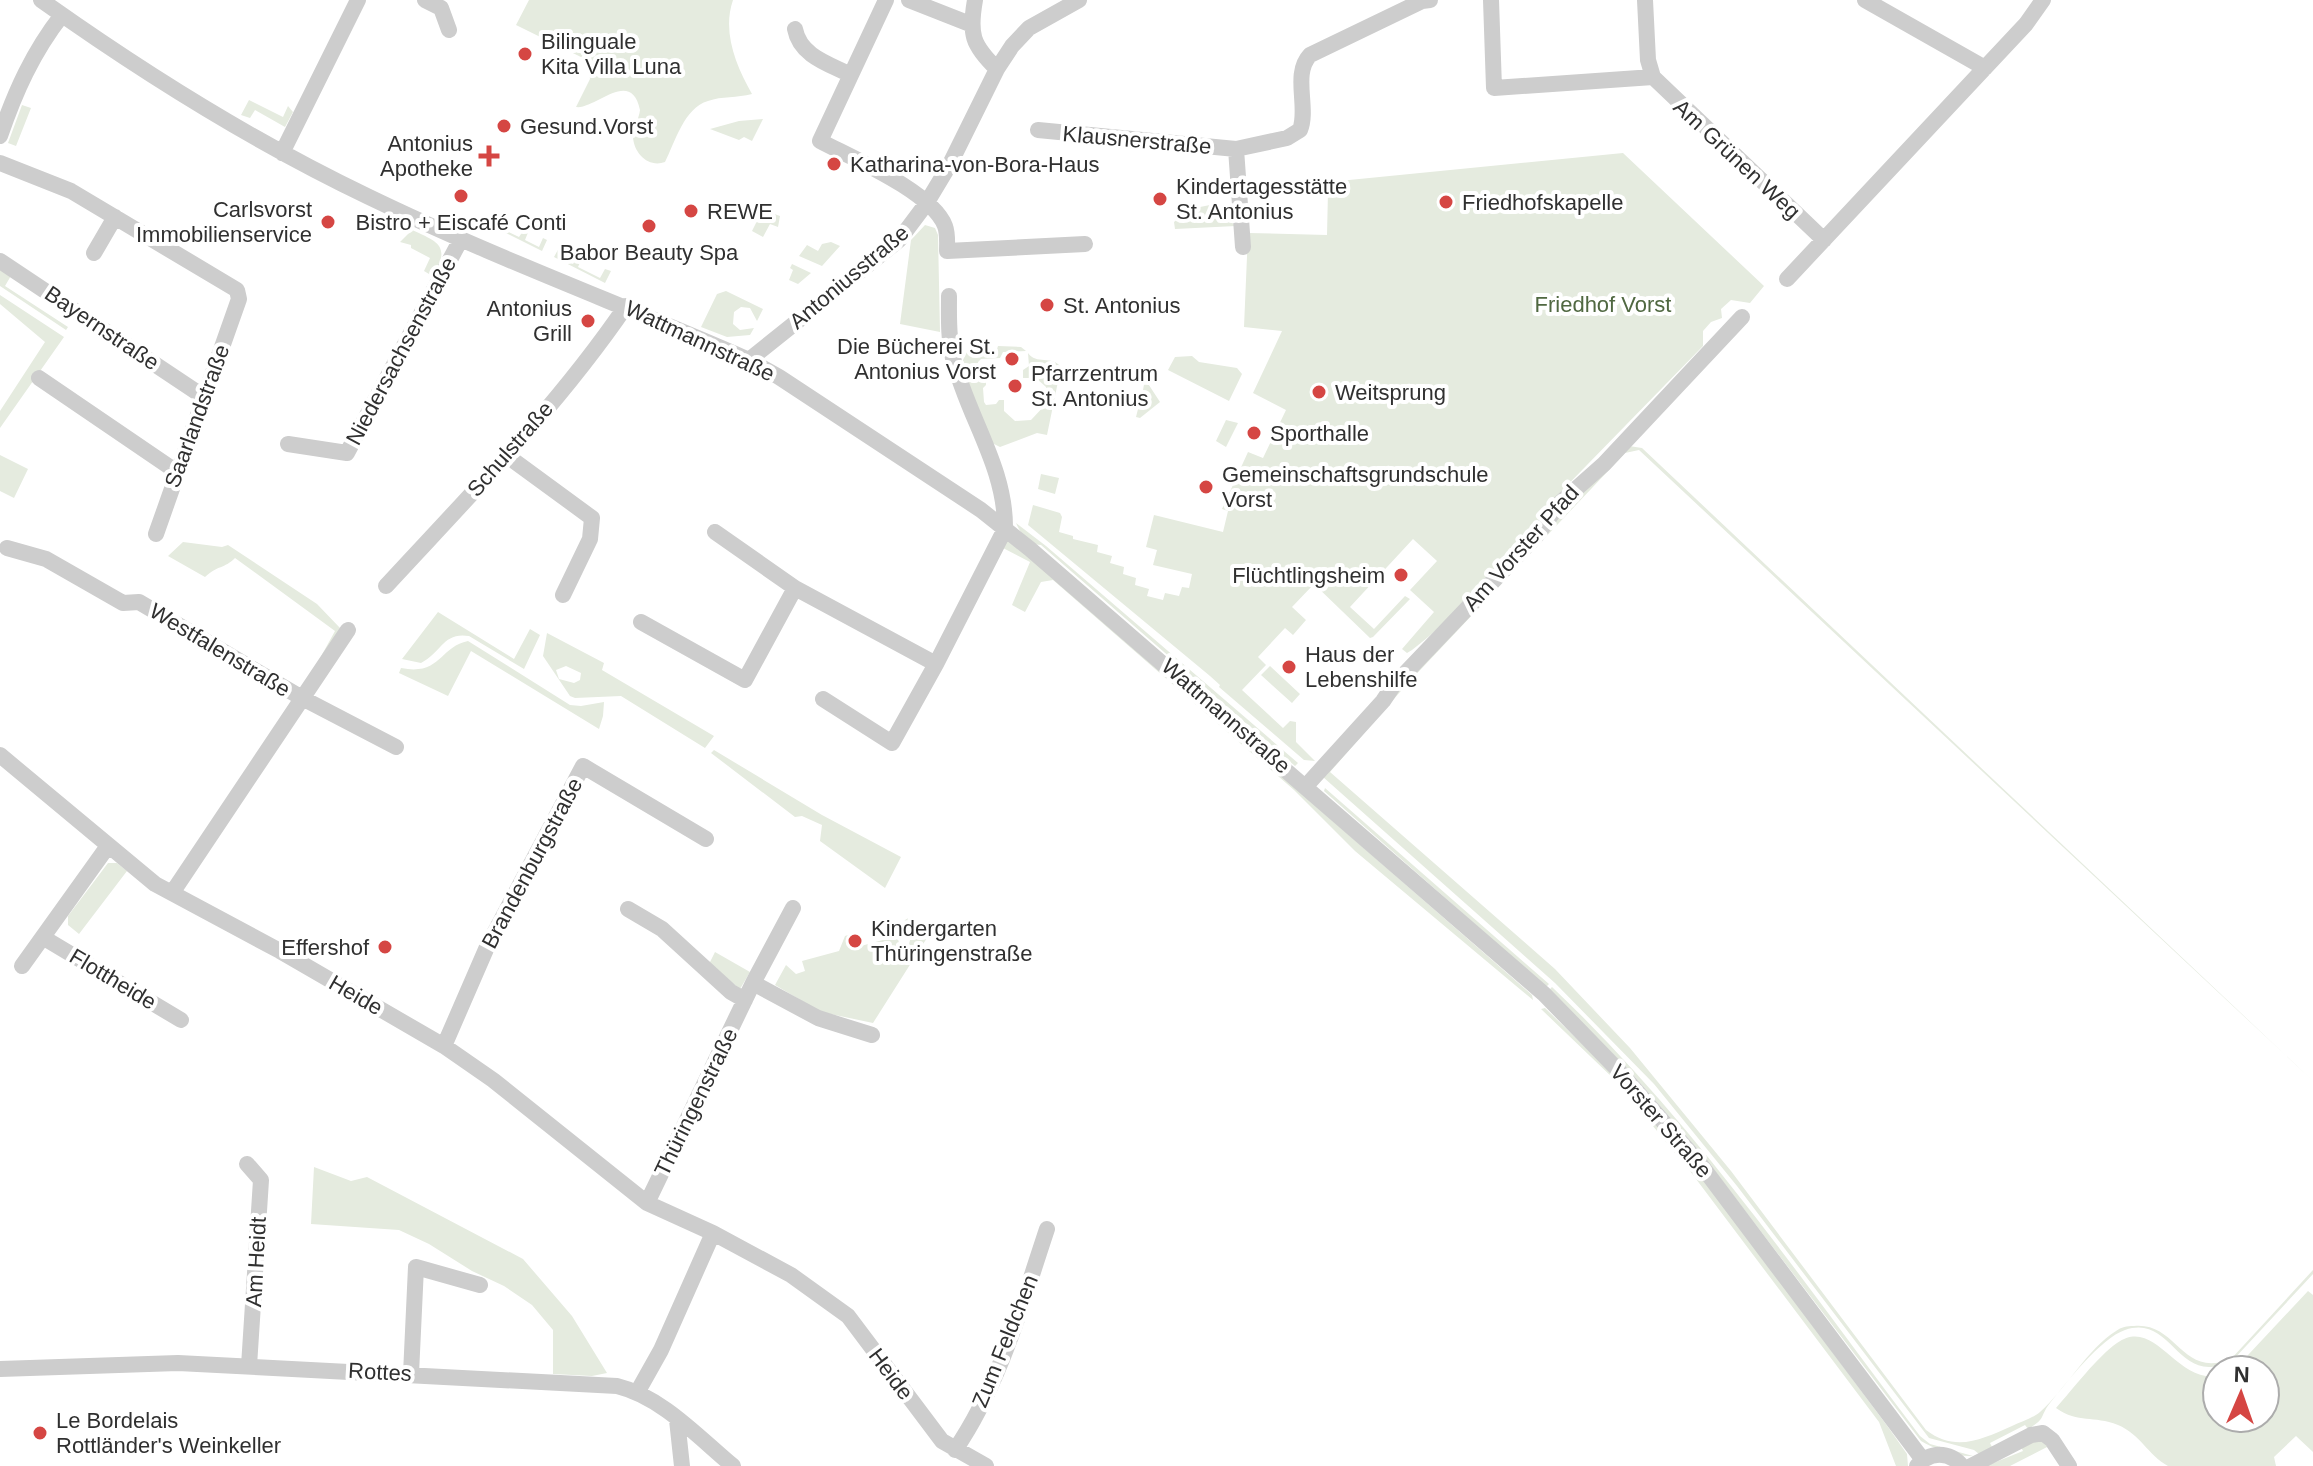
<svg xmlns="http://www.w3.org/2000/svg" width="2313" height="1466" viewBox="0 0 2313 1466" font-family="Arial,sans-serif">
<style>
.green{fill:#e5ebdf;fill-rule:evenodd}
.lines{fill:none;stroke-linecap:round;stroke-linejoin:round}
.minor{stroke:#cdcdcd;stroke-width:16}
.poi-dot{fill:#d54643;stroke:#fff;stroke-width:3}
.labels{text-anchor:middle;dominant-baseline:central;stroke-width:8;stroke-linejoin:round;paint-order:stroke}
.poi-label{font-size:22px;fill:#303030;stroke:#fff;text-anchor:start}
.street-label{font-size:22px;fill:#303030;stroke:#fff}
.park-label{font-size:22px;fill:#506841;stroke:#fff}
</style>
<rect width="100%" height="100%" fill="#fff"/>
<path class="green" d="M529,0H733C722,32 736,66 752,94C737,98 722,96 708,101C684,108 675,142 665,162C649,168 634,154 633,137C633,128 639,119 640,110C631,67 595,110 576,107L590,79L587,60L516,25Z
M249,100L283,117L288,106L293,112L285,127L255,110L250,118L241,115Z
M22,105L31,108L16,146L8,143Z
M763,119L752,141L744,137L739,140L710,129L739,121Z
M1623,153L1764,286L1750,303L1731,300L1721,309L1722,318L1711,322L1703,331V346L1548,505L1550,507C1513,556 1461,612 1412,650L1407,653L1402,649L1434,612L1410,590L1437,561L1413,539L1350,607L1374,629L1405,596L1410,599L1373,637L1370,638L1314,584L1292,607L1306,620L1293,635L1285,628L1258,657L1266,665L1242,690L1283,728L1290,721L1296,722V742L1315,761L1304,760L1219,687L1220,685L1210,676L1028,525L1033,505L1060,513L1062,517L1059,532L1073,536V539L1098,545L1097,552L1112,556L1110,563L1124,567L1123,574L1136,578L1135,585L1149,589L1147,596L1163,600L1165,593L1179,596L1182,587L1189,588L1192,574L1153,565L1157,550L1146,547L1154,515L1223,532L1228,511L1222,509L1248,452L1263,458L1286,410L1253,393L1282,331L1244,327L1248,233L1327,235L1328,191L1339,188V181Z
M1210,205L1236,226L1175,229L1174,222L1190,209Z
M766,211L780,216L778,227L770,224L763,237L752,231L760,215Z
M498,214L502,219L498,227L519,237L525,228L529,230L525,240L539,247L543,238L547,240L542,251L490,225Z
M925,225L935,228L938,235L940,332L900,324L911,240Z
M412,230C441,243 449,246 434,277L424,271L430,258L411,248V245L400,242Z
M831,242L840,246L822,266L799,256L807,245L818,251L822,244Z
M560,246L563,248L559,257L573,264L578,255L582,258L578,267L600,278L605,269L611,271L605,283L554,257Z
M792,264L811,273L798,284L789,280L793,270L790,268Z
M0,266L12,274L5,286L68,327L66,330L0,286Z
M726,291L763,309L757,321L750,308L741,307L734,312L733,324L740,330L754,328L750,335L727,337L701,327L717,294Z
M0,295L64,337L0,428V411L45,342L0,304Z
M998,346L1021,347L1026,351L1003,352L1000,358L981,359L978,362L979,377L986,379V385L983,388L984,402L986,405L996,404L999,400H1004V411L1015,421L1031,420L1046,404V387L1036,378H1023V370L1029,366L1028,353C1036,365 1052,355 1061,367L1047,435L1037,433L1000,447L992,443L963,371V360L967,352H996Z
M1192,356L1199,362L1237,368L1242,374L1229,401L1168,370L1175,357Z
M1145,379L1160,402L1140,418L1136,417L1140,401L1146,402L1148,393L1143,390Z
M1226,420L1238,423L1226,447L1216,441Z
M1629,446L1642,448L2313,1081L1639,450L1625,453L1407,684L1330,772L1555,969L1630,1048L1731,1171L1926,1430C1956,1453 1982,1439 2012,1426C2021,1422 2033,1418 2040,1412C2065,1390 2088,1348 2116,1331C2121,1327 2127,1326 2134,1326C2178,1322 2181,1379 2231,1359L2313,1270V1274L2233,1360C2177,1390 2174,1313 2125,1330C2101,1338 2066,1383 2050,1403C2039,1417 2047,1418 2028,1429L2025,1425L1990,1443L1992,1447L1979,1454L1974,1450L1929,1438L1737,1186L1654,1084L1555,983L1323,777L1325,769L1555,517Z
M0,455L28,469L14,498L0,491Z
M1041,474L1059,478L1055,494L1038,489Z
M1016,523L1046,546L1298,763L1295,766L1041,545C1030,545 1020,533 1016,523Z
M1005,541H1009L1063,585L1532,995L1533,1000L1355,851L1294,790L1053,580L1041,582L1025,612L1012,605L1030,562L1003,548Z
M183,542L222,547L228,545L317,604L341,629L302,691L335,631L235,558C224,569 218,565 205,577L168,556Z
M438,612L514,659L530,629L540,635L524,669L469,636C443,632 442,652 421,663L402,659Z
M547,633L604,663L602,670L714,736L705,748L621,696L575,698L570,696L543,656ZM566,666L581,673L580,680L574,683L559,679L556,670Z
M468,641L570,705L581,706L604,702L603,716L599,729L471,651L448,696L399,673L401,668C441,676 439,647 468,641Z
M1270,666L1300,694L1292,703L1261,675Z
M714,750L822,815L901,857L885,888L820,841L822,825L802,816L795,817L711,753Z
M1325,788L1549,984L1546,987L1324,791Z
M108,863H117L127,871L79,934L68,925V916Z
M910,917L932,930L873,1023L821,1012L775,985L786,965L796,974L805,971L802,961L839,951L845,936L848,935L861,946L897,936L900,946L909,944L911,936L900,933L905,920Z
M715,952L750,972L740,989L709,964Z
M1552,987C1693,1120 1803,1282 1920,1436L1930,1444L1973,1456C1957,1457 1934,1449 1921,1441L1701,1153L1626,1067L1549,990Z
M1545,1008L1617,1078L1695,1167L1888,1427L1907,1454L1908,1466H1896L1879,1422L1690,1171L1615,1080L1541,1009Z
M314,1167L351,1181L367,1177L523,1259L572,1316L607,1373L592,1376L553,1374V1330L532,1305L504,1286L472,1271L429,1244L399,1230L311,1224Z
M2308,1291L2313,1295V1452L2296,1436L2274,1457L2276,1466H2168C2148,1455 2140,1434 2118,1425C2093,1415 2079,1424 2056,1408C2073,1389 2097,1357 2117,1343C2155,1316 2175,1382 2217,1376V1418H2265V1370H2234Z
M2034,1441H2042L2049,1446L2010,1466H1986L2023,1451L2021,1447Z"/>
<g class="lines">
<path class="minor" d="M41,0C145,74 254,142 369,197C493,257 623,305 749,360L779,377L981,510L1030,549L1544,994L1619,1071L1701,1165L1923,1460
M425,0L441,8L449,30
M886,0L820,141C852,158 932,192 945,226C948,234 947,243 947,251L1085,244
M909,0L970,24
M975,0C969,34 972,45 997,69
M1491,0L1494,88L1653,77
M1645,0L1648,60L1653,77L1824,240
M1865,0L1985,68
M795,29C800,56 829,64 851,75
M1038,130L1236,149
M0,136C15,92 33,52 62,15
M282,153L358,0
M0,163L71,191L237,290L239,299L156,534
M1243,247L1236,149L1287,138L1300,130C1309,108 1292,74 1310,55L1422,1L1430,0
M94,253L115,217
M0,261L204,397
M1787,279L2026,24L2043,0
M749,360L899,240L926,204L950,164L997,69L1012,46L1029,28L1079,0
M39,378L177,472
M288,444L347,453L461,239
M506,455L592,518L590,539L563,595
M715,532L795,588L936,664
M7,548L46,559L123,603L139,602L302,698L396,747
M386,586C469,496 557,407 626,306
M641,622L745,680L795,588
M823,699L892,743L936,664L1005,529C1006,467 967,416 953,358C948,338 949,316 949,296
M0,755L155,884L280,951L444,1046L493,1080L647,1203L713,1233L661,1350L638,1391
M1306,786L1383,701L1393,686L1538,534L1559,504L1604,464L1742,317
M172,893L348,630
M628,909L662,929L731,992L745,1000
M44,938L181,1020
M22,966L108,846
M753,983L818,1018L872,1035
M444,1046L487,947L583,766L706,839
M247,1164L261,1180L249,1366
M647,1203L753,983L793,908
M713,1233L791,1275L848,1316L942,1441L986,1466
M0,1369L178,1363L617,1386C662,1397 698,1437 733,1466
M411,1374L416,1267L480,1285
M677,1420L682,1466
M955,1450C1000,1384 1022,1304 1047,1229
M1917,1466C1930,1451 1949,1451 1962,1466
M1971,1466L2031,1435L2043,1433L2052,1440L2069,1466"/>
</g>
<g class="poi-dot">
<circle cx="525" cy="54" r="8"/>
<circle cx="504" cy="126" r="8"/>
<path d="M485 144h8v8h8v8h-8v8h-8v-8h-8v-8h8z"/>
<circle cx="834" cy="164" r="8"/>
<circle cx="461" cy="196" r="8"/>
<circle cx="1160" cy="199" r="8"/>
<circle cx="1446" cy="202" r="8"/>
<circle cx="691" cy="211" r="8"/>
<circle cx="328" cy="222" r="8"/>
<circle cx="649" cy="226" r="8"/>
<circle cx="1047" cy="305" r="8"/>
<circle cx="588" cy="321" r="8"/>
<circle cx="1012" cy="359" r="8"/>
<circle cx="1015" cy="386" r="8"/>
<circle cx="1319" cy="392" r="8"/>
<circle cx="1254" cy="433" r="8"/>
<circle cx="1206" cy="487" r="8"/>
<circle cx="1401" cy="575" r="8"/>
<circle cx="1289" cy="667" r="8"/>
<circle cx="855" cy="941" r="8"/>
<circle cx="385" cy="947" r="8"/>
<circle cx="40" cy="1433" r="8"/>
</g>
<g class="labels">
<g class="poi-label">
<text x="541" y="41">Bilinguale<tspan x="541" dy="25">Kita Villa Luna</tspan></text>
<text x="520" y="126">Gesund.Vorst</text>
<text x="473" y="143" text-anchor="end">Antonius<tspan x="473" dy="25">Apotheke</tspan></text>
<text x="850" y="164">Katharina-von-Bora-Haus</text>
<text x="1176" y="186">Kindertagesstätte<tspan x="1176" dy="25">St. Antonius</tspan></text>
<text x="1462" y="202">Friedhofskapelle</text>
<text x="312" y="209" text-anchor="end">Carlsvorst<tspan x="312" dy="25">Immobilienservice</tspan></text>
<text x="707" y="211">REWE</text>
<text x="461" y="222" text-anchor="middle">Bistro + Eiscafé Conti</text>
<text x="649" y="252" text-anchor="middle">Babor Beauty Spa</text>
<text x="1063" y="305">St. Antonius</text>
<text x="572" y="308" text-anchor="end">Antonius<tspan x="572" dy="25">Grill</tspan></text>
<text x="996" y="346" text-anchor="end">Die Bücherei St.<tspan x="996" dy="25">Antonius Vorst</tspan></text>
<text x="1031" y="373">Pfarrzentrum<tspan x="1031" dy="25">St. Antonius</tspan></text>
<text x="1335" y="392">Weitsprung</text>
<text x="1270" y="433">Sporthalle</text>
<text x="1222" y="474">Gemeinschaftsgrundschule<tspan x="1222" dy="25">Vorst</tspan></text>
<text x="1385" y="575" text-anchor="end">Flüchtlingsheim</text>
<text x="1305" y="654">Haus der<tspan x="1305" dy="25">Lebenshilfe</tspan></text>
<text x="871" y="928">Kindergarten<tspan x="871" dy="25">Thüringenstraße</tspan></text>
<text x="369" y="947" text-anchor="end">Effershof</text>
<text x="56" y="1420">Le Bordelais<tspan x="56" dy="25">Rottländer's Weinkeller</tspan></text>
</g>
<g class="street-label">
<text transform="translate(1137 140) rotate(5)">Klausnerstraße</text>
<text transform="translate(1737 159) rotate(43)">Am Grünen Weg</text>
<text transform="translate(849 277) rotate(-40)">Antoniusstraße</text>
<text transform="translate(102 328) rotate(34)">Bayernstraße</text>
<text transform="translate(700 341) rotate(25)">Wattmannstraße</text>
<text transform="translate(401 351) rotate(-62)">Niedersachsenstraße</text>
<text transform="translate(197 416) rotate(-70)">Saarlandstraße</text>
<text transform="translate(510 449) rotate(-49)">Schulstraße</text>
<text transform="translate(1521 548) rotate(-48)">Am Vorster Pfad</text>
<text transform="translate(220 650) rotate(31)">Westfalenstraße</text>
<text transform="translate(1226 716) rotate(41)">Wattmannstraße</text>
<text transform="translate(532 863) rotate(-62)">Brandenburgstraße</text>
<text transform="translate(113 979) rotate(31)">Flottheide</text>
<text transform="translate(356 995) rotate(30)">Heide</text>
<text transform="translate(696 1102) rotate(-64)">Thüringenstraße</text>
<text transform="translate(1661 1121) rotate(49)">Vorster Straße</text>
<text transform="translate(256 1262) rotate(-87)">Am Heidt</text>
<text transform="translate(1005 1341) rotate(-68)">Zum Feldchen</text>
<text transform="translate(380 1372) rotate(3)">Rottes</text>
<text transform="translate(891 1374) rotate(53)">Heide</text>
</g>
<g class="park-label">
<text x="1603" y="304">Friedhof Vorst</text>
</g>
</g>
<g transform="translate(2241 1394) rotate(2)"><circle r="38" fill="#ffffff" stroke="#acacac" stroke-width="2"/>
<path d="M0-6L14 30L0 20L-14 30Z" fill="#d54643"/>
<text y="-12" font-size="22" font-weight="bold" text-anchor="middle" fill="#303030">N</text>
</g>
</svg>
